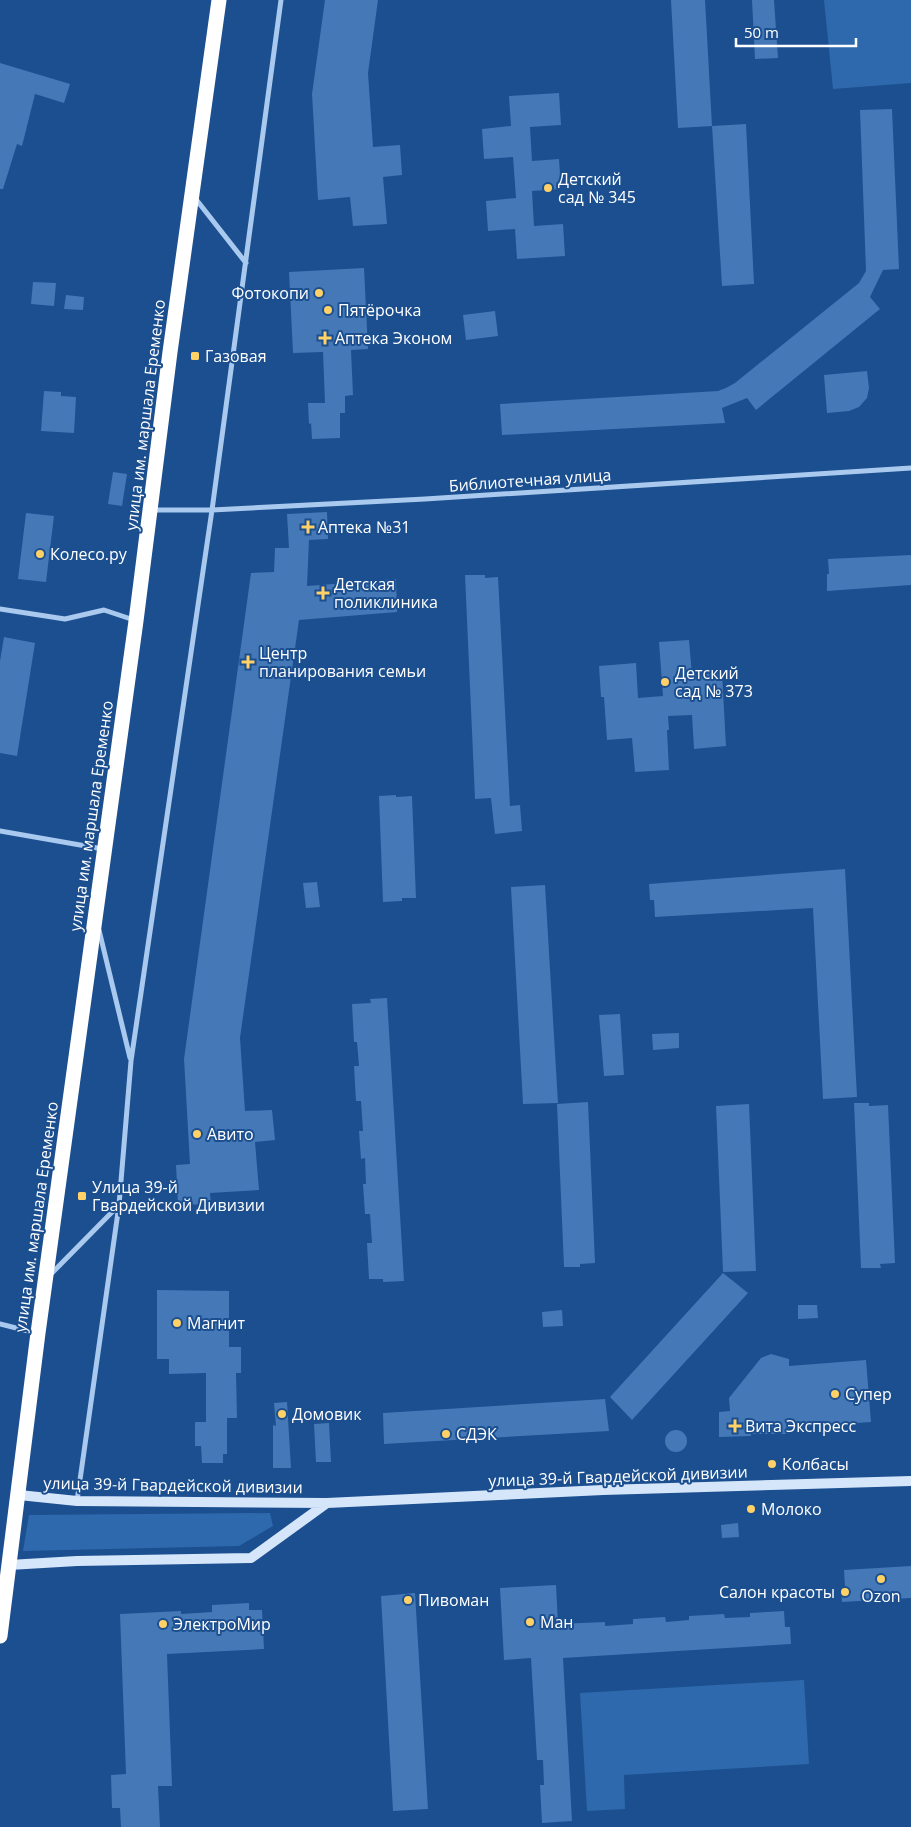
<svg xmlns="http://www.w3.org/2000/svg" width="911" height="1827" viewBox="0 0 911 1827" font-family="'Open Sans',sans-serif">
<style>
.green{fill:#2e69ad}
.building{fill:#4478b7}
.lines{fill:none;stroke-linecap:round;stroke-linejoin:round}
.street{stroke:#a9c9ee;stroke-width:5}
.secondary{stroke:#d6e6fa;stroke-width:10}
.highway{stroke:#fff;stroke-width:15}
.poi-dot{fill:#ffd166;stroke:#1b4f8f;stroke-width:2}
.labels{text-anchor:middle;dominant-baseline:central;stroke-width:4;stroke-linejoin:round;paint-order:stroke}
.poi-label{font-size:16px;fill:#fff;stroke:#1b4f8f;text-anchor:start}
.street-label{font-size:16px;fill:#fff;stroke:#1b4f8f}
</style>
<rect width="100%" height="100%" fill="#1b4f8f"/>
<path class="green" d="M824,0H911V83L833,89Z
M270,1513L273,1526L239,1546L23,1551L29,1515Z
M804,1680L809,1764L624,1775L625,1809L587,1811L580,1693Z"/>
<path class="building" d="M325,0H378L368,73L373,147L400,145L402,175L383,177L387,224L353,226L350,197L318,200L312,94Z
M671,0H705L712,126L678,128Z
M752,0H774L778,58L755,59Z
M0,63L70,84L64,103L35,94L22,146L17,144L3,189H0Z
M559,93L561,125L530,127L532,161L559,159L561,189L532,191L534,226L563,224L565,256L517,259L515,229L488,231L486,201L516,198L513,157L484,159L482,129L511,126L509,96Z
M892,109L899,269L883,270L870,297L880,309L756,410L747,398L722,408L725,423L502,435L500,404L718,391L726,388L735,383L859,283L866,271L860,110Z
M746,124L754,284L722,286L712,126Z
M364,268L368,349L351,350L353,395L345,396V413H340V438L312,439L311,423L309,424L308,403H325L323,352L293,353L289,272Z
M33,282L56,283L54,306L31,304Z
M66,295L84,297L83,310L64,309Z
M495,311L498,336L466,340L463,315Z
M867,371L869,388L867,398L859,407L849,411L827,413L824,375Z
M44,391L61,392V396L76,397L74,433L41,431Z
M113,472L127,474L122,506L108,504Z
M327,512L328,539L309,540L307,586L396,579L397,612L299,620L240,1038L245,1111L272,1110L275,1140L255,1142L259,1190L210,1193L211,1204L178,1205L176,1165L190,1164L184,1059L251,573L274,572L275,548H289L287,514Z
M26,513L54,516L46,582L18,579Z
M911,555V585L827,591V574H829L828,559Z
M465,575H485V578L498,577L510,806L520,805L522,831L495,834L491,798L475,799Z
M4,637L35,643L17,756L0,753V661Z
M689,640L692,675L722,673L726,746L694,749L692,715L668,716L669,730H667L669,770L635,772L632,738L607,740L604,697H601L599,666L636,663L638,698L663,696L659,642Z
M396,795V797L412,796L416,898H402V901L383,902L379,796Z
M845,869L857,1097L823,1099L813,908L655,917L654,900H650L649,884Z
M317,882L320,907L306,908L303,883Z
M545,885L558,1103L523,1104L511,887Z
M387,998L404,1281L383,1282V1279H369L367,1243H372L370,1214H365L363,1184H366L365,1158L361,1159L359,1131H363L361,1101H356L354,1066H359L357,1042H354L352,1004L371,1003L370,999Z
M620,1014L624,1075L604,1076L599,1015Z
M679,1033V1048L653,1050L652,1034Z
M588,1102L595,1263L580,1264V1267H564L557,1104Z
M854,1103H869V1106L888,1105L895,1263L880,1264L881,1268H861Z
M749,1104L756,1271L723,1272L716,1106Z
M723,1273L748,1293L632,1420L610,1397Z
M157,1290L229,1291V1347H241V1373H236L237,1418H227V1454H223V1463H202L201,1446H195V1422H206V1373L169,1374V1359H157Z
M798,1305H817L818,1318L798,1319Z
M562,1310L563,1326L543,1327L542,1312Z
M771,1354L789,1359V1366L866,1360L871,1422L786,1428V1434H751V1436L719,1437V1412L730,1411L729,1398L761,1358Z
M605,1399L609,1431L384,1444L383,1413Z
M287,1402L291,1468H273V1425L276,1426L274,1403Z
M329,1423L331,1462H316L314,1424Z
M665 1441a11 11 0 1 1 22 0a11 11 0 1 1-22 0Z
M738,1523L739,1537L722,1538L721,1525Z
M911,1566V1598L842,1602L841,1587H845L844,1570Z
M556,1585L558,1624L605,1622V1626L633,1624V1619L665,1617L666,1622L689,1620V1616L724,1614L725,1618L750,1617V1613L784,1611L785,1627H790L791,1644L563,1658L572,1821L542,1823L540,1785H544L543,1760H537L531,1658L504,1660L500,1588Z
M415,1593L428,1809L393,1811L381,1596Z
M249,1603V1610H262L264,1649L167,1654L172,1786H158L160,1827H121L120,1808H112L111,1775L126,1774L120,1614L181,1611V1614L212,1612V1605Z"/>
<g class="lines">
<path class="street" d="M195,198L246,263
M152,510H212L425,499L911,468
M0,609L65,619L104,610L134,620
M0,831L103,849
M99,930L130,1058
M49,1276L119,1205
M0,1324L36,1333
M77,1501L119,1205L131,1061L212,510L281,0"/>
<path class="secondary" d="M19,1495L77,1501L327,1503L603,1490L911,1481
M9,1565L77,1561L251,1558L327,1503"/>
<path class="highway" d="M0,1636L38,1333L136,621L170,352L219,0"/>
</g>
<g class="poi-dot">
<circle cx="548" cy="188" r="5"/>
<circle cx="319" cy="293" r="5"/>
<circle cx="328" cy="310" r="5"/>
<path d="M322.5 330.5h5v5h5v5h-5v5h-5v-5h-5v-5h5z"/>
<rect x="190" y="351" width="10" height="10" rx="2.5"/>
<path d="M305.5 519.5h5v5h5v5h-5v5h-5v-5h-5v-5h5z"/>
<circle cx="40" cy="554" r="5"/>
<path d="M320.5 585.5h5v5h5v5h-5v5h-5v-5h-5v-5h5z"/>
<path d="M245.5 654.5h5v5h5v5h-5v5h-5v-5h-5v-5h5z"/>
<circle cx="665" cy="682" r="5"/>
<circle cx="197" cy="1134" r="5"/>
<rect x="77" y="1191" width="10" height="10" rx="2.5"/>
<circle cx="177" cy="1323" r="5"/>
<circle cx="835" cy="1394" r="5"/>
<circle cx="282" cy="1414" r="5"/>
<path d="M732.5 1418.5h5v5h5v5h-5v5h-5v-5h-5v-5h5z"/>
<circle cx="446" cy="1434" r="5"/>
<circle cx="772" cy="1464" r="5"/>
<circle cx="751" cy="1509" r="5"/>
<circle cx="881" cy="1579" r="5"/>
<circle cx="845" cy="1592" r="5"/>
<circle cx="408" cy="1600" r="5"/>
<circle cx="530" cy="1622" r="5"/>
<circle cx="163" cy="1624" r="5"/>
</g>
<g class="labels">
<g class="poi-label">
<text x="558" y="179">Детский<tspan x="558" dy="18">сад № 345</tspan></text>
<text x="309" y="293" text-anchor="end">Фотокопи</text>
<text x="338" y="310">Пятёрочка</text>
<text x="335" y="338">Аптека Эконом</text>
<text x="205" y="356">Газовая</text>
<text x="318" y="527">Аптека №31</text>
<text x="50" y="554">Колесо.ру</text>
<text x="334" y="584">Детская<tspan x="334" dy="18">поликлиника</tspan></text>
<text x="259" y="653">Центр<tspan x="259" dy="18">планирования семьи</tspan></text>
<text x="675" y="673">Детский<tspan x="675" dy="18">сад № 373</tspan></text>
<text x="207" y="1134">Авито</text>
<text x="92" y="1187">Улица 39-й<tspan x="92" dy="18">Гвардейской Дивизии</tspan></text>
<text x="187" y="1323">Магнит</text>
<text x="845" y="1394">Супер</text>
<text x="292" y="1414">Домовик</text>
<text x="745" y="1426">Вита Экспресс</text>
<text x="456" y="1434">СДЭК</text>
<text x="782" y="1464">Колбасы</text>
<text x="761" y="1509">Молоко</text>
<text x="835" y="1592" text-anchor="end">Салон красоты</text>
<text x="881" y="1596" text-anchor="middle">Ozon</text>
<text x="418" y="1600">Пивоман</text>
<text x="540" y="1622">Ман</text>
<text x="173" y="1624">ЭлектроМир</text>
</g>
<g class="street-label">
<text transform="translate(145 415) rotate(-83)">улица им. маршала Еременко</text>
<text transform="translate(530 480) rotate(-4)">Библиотечная улица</text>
<text transform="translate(91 816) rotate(-82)">улица им. маршала Еременко</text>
<text transform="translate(36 1217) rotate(-82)">улица им. маршала Еременко</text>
<text transform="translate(618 1476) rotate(-2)">улица 39-й Гвардейской дивизии</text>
<text transform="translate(173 1485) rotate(1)">улица 39-й Гвардейской дивизии</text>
</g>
</g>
<path d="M736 38v8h120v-8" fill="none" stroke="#ffffff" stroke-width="2.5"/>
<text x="744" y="38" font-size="15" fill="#ffffff" stroke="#1b4f8f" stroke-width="4" paint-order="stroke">50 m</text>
</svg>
